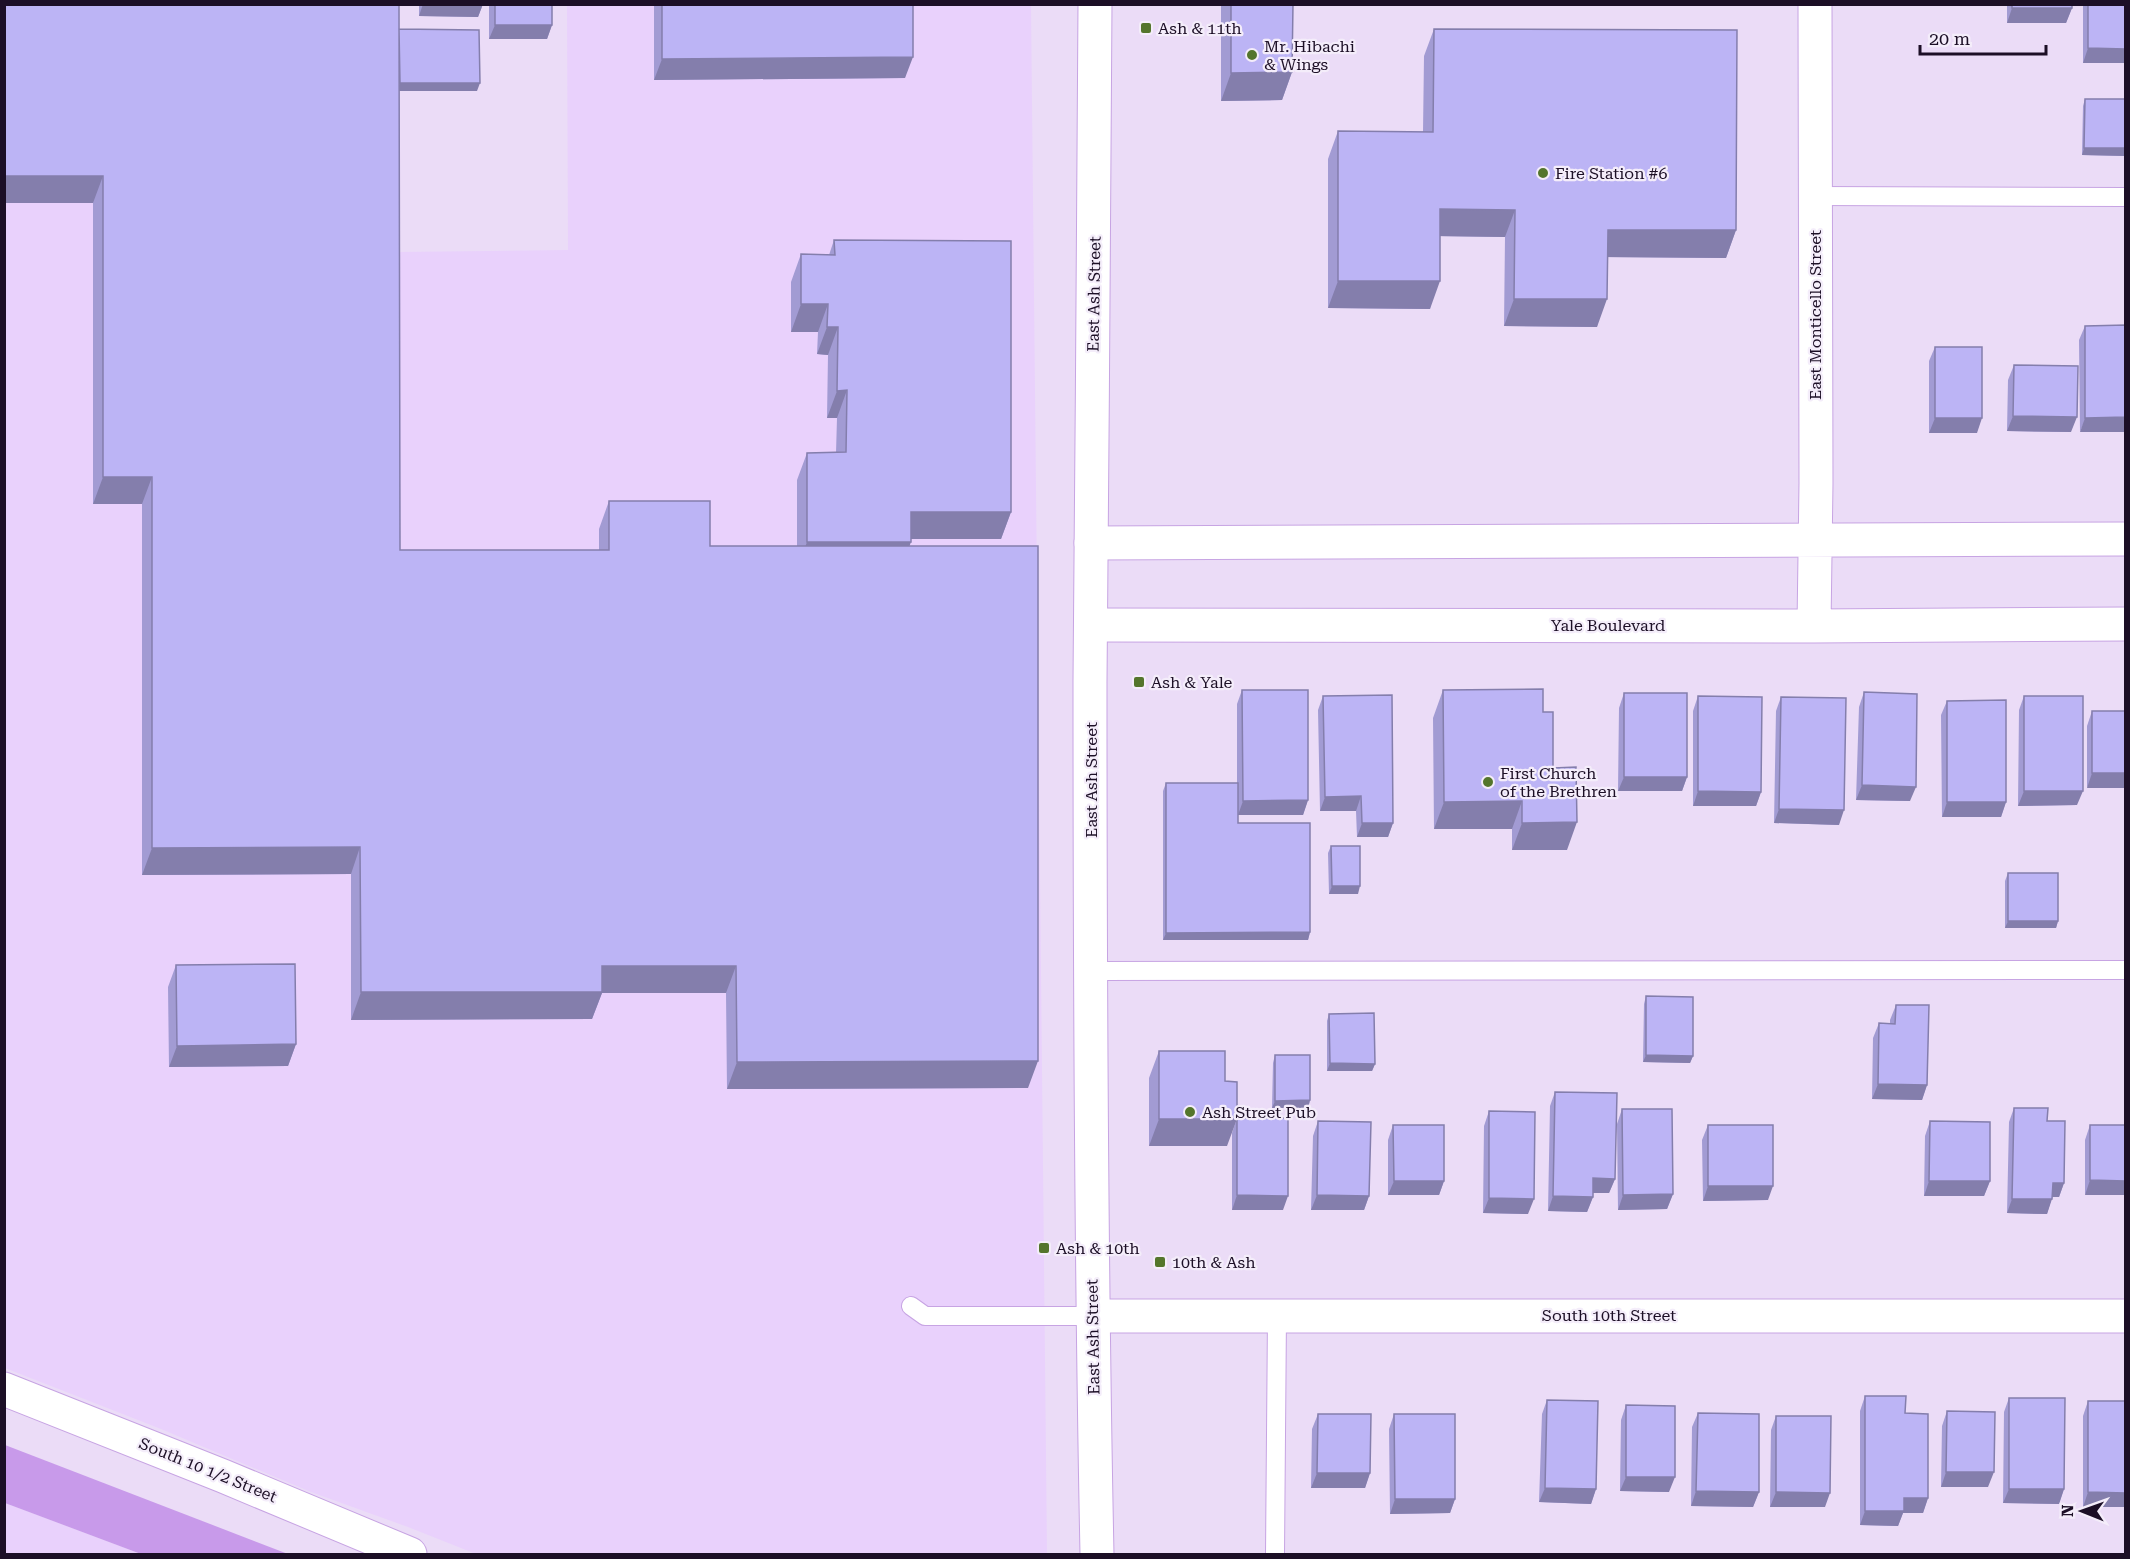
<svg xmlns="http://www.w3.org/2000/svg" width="2130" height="1559" viewBox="0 0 2130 1559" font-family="'Roboto Serif',serif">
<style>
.built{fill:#e9d1fc}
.green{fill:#c89aea}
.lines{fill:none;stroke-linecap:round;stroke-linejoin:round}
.service-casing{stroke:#c7a4e3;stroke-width:20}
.minor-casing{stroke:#c7a4e3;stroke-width:35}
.tertiary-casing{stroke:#c7a4e3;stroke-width:35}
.service{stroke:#fff;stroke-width:18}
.minor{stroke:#fff;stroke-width:33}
.tertiary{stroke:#fff;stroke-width:33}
.wall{fill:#a29bd3}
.shaded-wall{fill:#847eac}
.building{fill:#bcb4f5;stroke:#847eac;stroke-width:1.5}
.poi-dot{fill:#54752c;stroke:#f4edfa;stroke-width:2}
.labels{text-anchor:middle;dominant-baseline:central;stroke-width:4.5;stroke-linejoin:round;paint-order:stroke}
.poi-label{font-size:16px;fill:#1c0f26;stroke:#f4edfa;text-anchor:start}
.street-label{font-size:16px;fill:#1c0f26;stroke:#f4edfa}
</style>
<rect width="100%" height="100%" fill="#ebdcf7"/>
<path class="built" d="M4,5L398,252L568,250L567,5H1031L1047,1554H476L408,1527L311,1492L161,1429L5,1368Z
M5,1503L141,1554H5Z"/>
<path class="green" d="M4,1445H5L288,1554H141L5,1503Z"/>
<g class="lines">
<defs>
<path id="service" d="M1815,196L2126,197
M1091,971L2126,970
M911,1306L925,1316H1092
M1275,1554L1277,1315"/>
<path id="minor" d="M1091,543L2126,539
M1091,625L1814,626L2126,624
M1814,626L1816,483L1815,4
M1092,1316H2126
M4,1389L223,1476L410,1554"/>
<path id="tertiary" d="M1095,4C1095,230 1091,456 1090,682C1090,973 1091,1264 1097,1554"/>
</defs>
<use href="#service" class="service-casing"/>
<use href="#minor" class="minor-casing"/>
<use href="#tertiary" class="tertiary-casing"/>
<use href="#service" class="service"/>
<use href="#minor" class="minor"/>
<use href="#tertiary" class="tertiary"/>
</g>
<path class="wall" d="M4,4L399,30L477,91H399L400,550H599V529L609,501L710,546H797V480L807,453H836L837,418H827L828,355L817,354L818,332H791V282L801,254L829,255L834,240L1011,512L1001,539H911L909,546L1028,1088L727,1089L726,993H602L592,1019L351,1020V874L142,875V504H93V203H4Z
M419,4H483L478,17L419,16Z
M489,4H552V25L547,39H489Z
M654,4H913L905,78L654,80Z
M1221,4H1293L1292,72L1282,100L1221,101Z
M2007,4H2072V8L2066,23H2007Z
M2083,4H2126V63H2083Z
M1434,29L1736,230L1726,258L1607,257L1597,327L1504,326L1505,237L1440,236L1430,309L1328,308V159L1338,131L1423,132L1424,56Z
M2085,99H2126V156L2082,155L2083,106Z
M2126,325L2080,432L2079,340L2085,326Z
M1935,347L1977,433H1929V361Z
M2014,365L2071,432L2007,431L2008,380Z
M1242,690L1308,800L1303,815H1238V823L1310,932L1308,940H1163V791L1166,783H1237V704Z
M1443,690L1543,712L1567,850H1512V829H1434L1433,718Z
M1864,692L1910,801L1856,800L1859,707Z
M1624,693L1687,777L1682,791H1618L1619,708Z
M1323,696L1393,823L1388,837H1357L1356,811H1320L1318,710Z
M1698,696L1761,792L1756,806H1693V711Z
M2024,696L2077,805L2018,806L2019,710Z
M1781,697L1839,825L1774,823L1776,711Z
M1947,701L2006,802L2001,817H1942L1941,715Z
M2092,711H2126L2087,788V726Z
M1331,846L1358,894H1329L1328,853Z
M2008,873L2058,921L2056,928H2005V881Z
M176,965L296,1044L288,1066L169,1067L168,987Z
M1646,996L1693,1056L1690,1063L1643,1062L1644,1004Z
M1896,1005L1927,1085L1922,1100L1872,1099L1873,1038L1879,1023L1890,1024V1020Z
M1329,1014L1375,1064L1372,1071H1327V1021Z
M1159,1051L1225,1081L1227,1146H1149V1078Z
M1275,1055L1310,1100L1308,1108H1272L1273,1063Z
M1555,1092L1615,1179L1609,1193H1593V1197L1587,1212L1548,1211L1550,1106Z
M2014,1108L2047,1121L2064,1183L2059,1197H2052L2047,1214L2007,1213L2009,1122Z
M1622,1109L1673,1194L1667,1209L1618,1210L1617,1124Z
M1489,1111L1528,1214L1483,1213L1484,1126Z
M1237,1118L1283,1210H1232V1133Z
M1318,1121L1369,1196L1364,1210H1311L1313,1136Z
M1930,1121L1990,1181L1984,1196H1924L1925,1136Z
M1393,1125L1444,1181L1439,1195H1388V1140Z
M1708,1125L1768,1200L1703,1201L1702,1140Z
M2090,1125H2126L2085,1195V1140Z
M1865,1396L1905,1413L1928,1498L1923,1513H1903L1898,1526L1860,1525V1411Z
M2009,1398L2064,1489L2059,1504L2003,1503L2004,1412Z
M1547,1400L1596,1489L1591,1504L1539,1502L1542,1414Z
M2088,1401H2126V1507H2083V1416Z
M1626,1405L1669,1492L1620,1491L1621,1420Z
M1947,1411L1988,1487H1941L1942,1426Z
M1698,1413L1759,1492L1753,1507L1691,1506L1692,1427Z
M1318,1414L1370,1473L1365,1488H1311L1312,1429Z
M1394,1414L1455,1499L1450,1513L1390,1514L1389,1429Z
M1776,1416L1825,1507H1770L1771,1430Z"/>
<path class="shaded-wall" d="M423,4H483L478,17L419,16Z
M2012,8H2072L2066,23H2007Z
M495,25H552L547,39H489Z
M2088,48L2126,49V63H2083Z
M913,57L905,78L654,80L662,59Z
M1292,72L1282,100L1221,101L1231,73Z
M400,83H480L477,91H397Z
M2084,148H2126V156L2082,155Z
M4,176H103L93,203H4Z
M1440,209L1515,210L1505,237L1430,236Z
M1608,230H1736L1726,258L1598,257Z
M1338,281H1440L1430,309L1328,308Z
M1514,299H1607L1597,327L1504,326Z
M801,304H828L818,332H791Z
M827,327H838L828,355L817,354Z
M847,390L837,418H827L837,391Z
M2013,416L2077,417L2071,432L2007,431Z
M2126,417V432H2080L2085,418Z
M1935,418H1982L1977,433H1929Z
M103,477H152L142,504H93Z
M911,512H1011L1001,539H901Z
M807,542H911L901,569H797Z
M2092,773H2126V788H2087Z
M1624,777H1687L1682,791H1618Z
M1862,785L1916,787L1910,801L1856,800Z
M1698,791L1761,792L1756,806H1693Z
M2024,791H2083L2077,805L2018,806Z
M1361,796L1356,811H1320L1325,797Z
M1308,800L1303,815H1238L1243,801Z
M1522,801L1512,829H1434L1444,802Z
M1947,802H2006L2001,817H1942Z
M1779,809L1844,810L1839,825L1774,823Z
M1577,822L1567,850H1512L1522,823Z
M1362,823H1393L1388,837H1357Z
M360,847L351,874L142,875L152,848Z
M1332,886H1360L1358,894H1329Z
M2008,921H2058L2056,928H2005Z
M1310,932L1308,940H1163L1166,933Z
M602,966H736L726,993H602L592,1019L351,1020L361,992Z
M296,1044L288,1066L169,1067L177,1046Z
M1646,1055L1693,1056L1690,1063L1643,1062Z
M1038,1061L1028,1088L727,1089L737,1062Z
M1330,1063L1375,1064L1372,1071H1327Z
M1878,1084L1927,1085L1922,1100L1872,1099Z
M1310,1100L1308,1108H1272L1275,1101Z
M1159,1119H1237L1227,1146H1149Z
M1593,1178L1615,1179L1609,1193H1588Z
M2090,1180L2126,1181V1195H2085Z
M1394,1181H1444L1439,1195H1388Z
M1929,1181H1990L1984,1196H1924Z
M2053,1183H2064L2059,1197H2047Z
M1708,1186H1773L1768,1200L1703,1201Z
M1673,1194L1667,1209L1618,1210L1623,1195Z
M1237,1195L1288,1196L1283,1210H1232Z
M1317,1195L1369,1196L1364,1210H1311Z
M1553,1196L1593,1197L1587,1212L1548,1211Z
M1489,1198L1534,1199L1528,1214L1483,1213Z
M2012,1199H2052L2047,1214L2007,1213Z
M1946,1472H1994L1988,1487H1941Z
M1317,1473H1370L1365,1488H1311Z
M1626,1477H1675L1669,1492L1620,1491Z
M1545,1488L1596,1489L1591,1504L1539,1502Z
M2009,1489H2064L2059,1504L2003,1503Z
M1696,1491L1759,1492L1753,1507L1691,1506Z
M1776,1492L1830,1493L1825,1507H1770Z
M2088,1492L2126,1493V1507H2083Z
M1904,1498H1928L1923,1513H1903L1898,1526L1860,1525L1865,1511Z
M1395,1499H1455L1450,1513L1390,1514Z"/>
<path class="building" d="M4,4H399L400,550H609V501H710V546H1038V1061L737,1062L736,966H602V992H361L360,847L152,848V477H103V176H4Z
M495,4H552V25H495Z
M662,4H913V57L662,59Z
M1231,4H1293L1292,72L1231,73Z
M2012,4H2072V8H2012Z
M2088,4H2126V49L2088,48Z
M399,29L479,30L480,83H400Z
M1434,29L1737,30L1736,230H1608L1607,299H1514L1515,210L1440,209V281H1338V131L1433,132Z
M2085,99H2126V148H2084Z
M834,240L1011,241V512H911V542H807V453L846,452L847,390L837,391L838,327H827L828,304H801V254L835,255Z
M2126,325V417L2085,418V326Z
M1935,347H1982V418H1935Z
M2014,365L2078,366L2077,417L2013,416Z
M1543,689V712H1553V768L1576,767L1577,822L1522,823V801L1444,802L1443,690Z
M1242,690H1308V800L1243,801Z
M1864,692L1917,694L1916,787L1862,785Z
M1624,693H1687V777H1624Z
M1392,695L1393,823H1362L1361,796L1325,797L1323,696Z
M1698,696L1762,697L1761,792L1698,791Z
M2024,696H2083V791H2024Z
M1781,697L1846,698L1844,810L1779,809Z
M2006,700V802H1947V701Z
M2092,711H2126V773H2092Z
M1166,783H1238V823H1310V932L1166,933Z
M1331,846H1360V886H1332Z
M2008,873H2058V921H2008Z
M295,964L296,1044L177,1046L176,965Z
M1646,996L1693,997V1056L1646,1055Z
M1896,1005H1929L1927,1085L1878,1084L1879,1023L1895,1024Z
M1374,1013L1375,1064L1330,1063L1329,1014Z
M1159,1051H1225V1081L1237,1082V1119H1159Z
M1275,1055H1310V1100L1275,1101Z
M1555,1092L1617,1093L1615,1179L1593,1178V1197L1553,1196Z
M2014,1108H2048L2047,1121H2065L2064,1183H2053L2052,1199H2012Z
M1622,1109H1672L1673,1194L1623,1195Z
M1489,1111L1535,1112L1534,1199L1489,1198Z
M1237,1118H1288V1196L1237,1195Z
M1318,1121L1371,1122L1369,1196L1317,1195Z
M1930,1121L1990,1122V1181H1929Z
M1393,1125H1444V1181H1394Z
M1708,1125H1773V1186H1708Z
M2090,1125H2126V1181L2090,1180Z
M1865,1396H1906L1905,1413L1928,1414V1498H1904V1511H1865Z
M2009,1398H2065L2064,1489H2009Z
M1547,1400L1598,1401L1596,1489L1545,1488Z
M2088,1401H2126V1493L2088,1492Z
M1626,1405L1675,1406V1477H1626Z
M1947,1411L1995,1412L1994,1472H1946Z
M1698,1413L1759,1414V1492L1696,1491Z
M1318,1414H1371L1370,1473H1317Z
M1394,1414H1455V1499H1395Z
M1776,1416H1831L1830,1493L1776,1492Z"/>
<g class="poi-dot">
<rect x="1140" y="22" width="12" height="12" rx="3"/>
<circle cx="1252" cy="55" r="6"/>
<circle cx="1543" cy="173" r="6"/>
<rect x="1133" y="676" width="12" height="12" rx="3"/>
<circle cx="1488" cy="782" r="6"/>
<circle cx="1190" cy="1112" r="6"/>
<rect x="1038" y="1242" width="12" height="12" rx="3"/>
<rect x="1154" y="1256" width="12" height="12" rx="3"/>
</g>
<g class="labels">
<g class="poi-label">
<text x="1158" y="28">Ash &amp; 11th</text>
<text x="1264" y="46">Mr. Hibachi<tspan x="1264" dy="18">&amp; Wings</tspan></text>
<text x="1555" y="173">Fire Station #6</text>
<text x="1151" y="682">Ash &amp; Yale</text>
<text x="1500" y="773">First Church<tspan x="1500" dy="18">of the Brethren</tspan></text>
<text x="1202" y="1112">Ash Street Pub</text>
<text x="1056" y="1248">Ash &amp; 10th</text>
<text x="1172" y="1262">10th &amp; Ash</text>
</g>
<g class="street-label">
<text transform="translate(1094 294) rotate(-89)">East Ash Street</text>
<text transform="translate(1815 315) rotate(-90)">East Monticello Street</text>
<text x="1608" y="625">Yale Boulevard</text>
<text transform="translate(1091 780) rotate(-90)">East Ash Street</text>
<text x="1609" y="1315">South 10th Street</text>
<text transform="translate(1093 1337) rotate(-91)">East Ash Street</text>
<text transform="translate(208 1470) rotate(22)">South 10 1/2 Street</text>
</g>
</g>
<rect width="2130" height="1559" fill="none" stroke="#1c0f26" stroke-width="12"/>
<g transform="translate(2082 1511) rotate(271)" stroke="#f4edfa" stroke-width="4.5" paint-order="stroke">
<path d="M0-4.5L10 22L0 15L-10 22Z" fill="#1c0f26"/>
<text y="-9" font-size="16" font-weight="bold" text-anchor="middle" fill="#1c0f26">N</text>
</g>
<path d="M1920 45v9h126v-9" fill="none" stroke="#1c0f26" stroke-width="3"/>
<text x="1929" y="45" font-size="18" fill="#1c0f26" stroke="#f4edfa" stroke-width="4.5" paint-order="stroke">20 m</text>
</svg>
